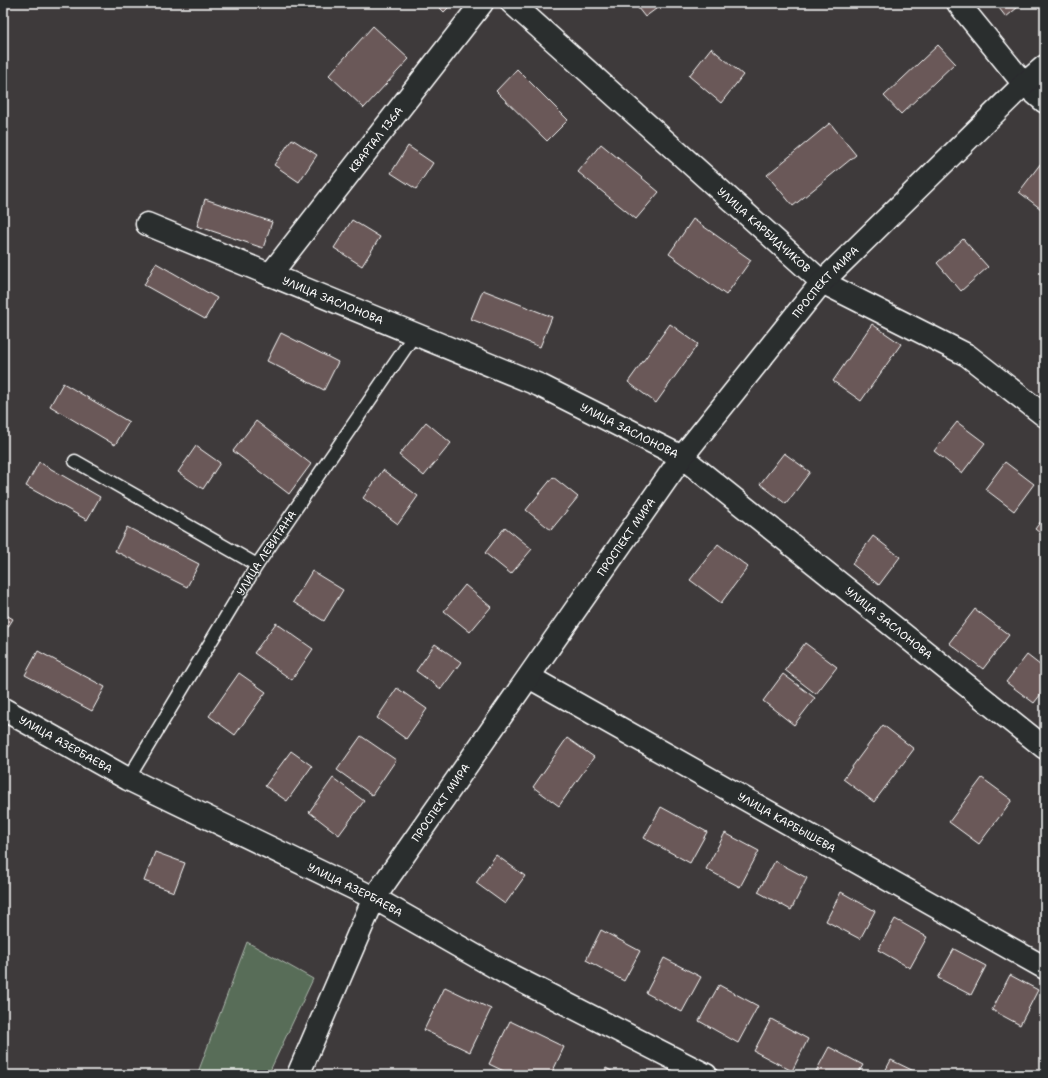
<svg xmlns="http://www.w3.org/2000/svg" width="1048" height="1078" viewBox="0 0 1048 1078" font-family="'Shantell Sans',sans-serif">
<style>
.green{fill:#586d59;stroke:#acb6ac}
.building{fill:#6b5958;stroke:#fff}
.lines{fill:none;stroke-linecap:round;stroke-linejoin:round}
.lane-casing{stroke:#fff;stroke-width:15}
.street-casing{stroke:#fff;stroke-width:25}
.secondary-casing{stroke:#fff;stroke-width:25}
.lane{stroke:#2a2d2e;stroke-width:12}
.street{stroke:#2a2d2e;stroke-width:22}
.secondary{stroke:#2a2d2e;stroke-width:22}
.labels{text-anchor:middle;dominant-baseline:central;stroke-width:4;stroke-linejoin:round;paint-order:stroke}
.street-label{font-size:11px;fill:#fff;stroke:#2a2d2e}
</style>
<rect width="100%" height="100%" fill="#3e3a3b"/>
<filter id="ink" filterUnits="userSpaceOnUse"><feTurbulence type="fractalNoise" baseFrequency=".025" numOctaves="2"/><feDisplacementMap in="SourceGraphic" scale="8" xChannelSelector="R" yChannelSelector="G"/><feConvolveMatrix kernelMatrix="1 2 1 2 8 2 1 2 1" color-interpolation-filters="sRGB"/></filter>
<g filter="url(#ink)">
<path class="green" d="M247,942L313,979L268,1075H197Z"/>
<path class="building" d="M435,3H453L444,12Z
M634,3H664L645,17Z
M995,3H1023L1006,17Z
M373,26L409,59L364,108L329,75Z
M938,45L955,63L901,114L884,96Z
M711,48L743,75L721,103L689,76Z
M517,69L568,120L547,141L496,91Z
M830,123L856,155L793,206L767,175Z
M292,139L317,155L299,182L274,165Z
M601,144L659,192L636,219L578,172Z
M408,146L433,163L416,189L391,173Z
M1041,163L1045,166V212L1019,192Z
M205,199L272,222L263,248L197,226Z
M693,219L751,260L726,295L669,254Z
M352,220L380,237L362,266L334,248Z
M963,239L988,267L961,291L937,263Z
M156,263L217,298L205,319L144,285Z
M483,290L552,317L540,347L471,319Z
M670,324L698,344L656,403L628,382Z
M872,324L901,344L861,401L833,381Z
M281,333L338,362L324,390L267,361Z
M63,383L129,422L115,445L50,406Z
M256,421L311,464L289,494L233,451Z
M426,422L451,443L424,476L399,455Z
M957,422L985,443L962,473L934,451Z
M196,446L220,463L203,489L178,472Z
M784,453L810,472L786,504L760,484Z
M39,462L100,497L87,520L26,486Z
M1005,462L1034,484L1014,511L985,489Z
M383,470L418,496L398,524L363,498Z
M553,477L578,497L551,530L526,510Z
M1045,516V537L1035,529Z
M127,527L199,564L187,587L115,551Z
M505,527L532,549L511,574L485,553Z
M873,536L900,557L879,585L852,564Z
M718,544L748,567L721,603L690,580Z
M312,571L343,590L324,621L293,602Z
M465,585L491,607L470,632L444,611Z
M975,609L1009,635L983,669L949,643Z
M3,613L13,619L3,635Z
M276,623L313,649L292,680L254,653Z
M805,643L837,667L816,694L785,670Z
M435,644L461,662L441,689L416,671Z
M38,651L105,687L92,711L25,675Z
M1027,655L1045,669V689L1034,703L1006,682Z
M239,673L266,692L235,735L209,716Z
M783,674L815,698L794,725L763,701Z
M397,688L427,709L406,739L377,718Z
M883,725L914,749L874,802L843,779Z
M361,736L396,760L372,795L337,770Z
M567,738L594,757L559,806L533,787Z
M291,751L312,766L287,801L265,786Z
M333,778L364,801L339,835L309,812Z
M982,778L1012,800L979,844L949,822Z
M661,807L707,832L690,863L644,838Z
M725,833L759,851L740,887L706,869Z
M155,852L185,863L174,892L144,881Z
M496,855L525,876L505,904L476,883Z
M775,861L807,878L791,910L758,892Z
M841,892L875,911L860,939L826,921Z
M895,919L927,937L910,968L878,950Z
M601,930L640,951L624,981L586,960Z
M954,949L986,966L971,995L938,978Z
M664,958L701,977L682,1012L646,993Z
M1010,975L1038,990L1020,1025L992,1010Z
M719,985L758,1006L738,1043L699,1021Z
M445,987L491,1009L470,1052L424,1030Z
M771,1019L808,1039L792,1071L754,1051Z
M510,1021L564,1047L551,1075H512L489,1064Z
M829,1047L863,1065L857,1075H814Z
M891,1060L920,1074V1075H883Z
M606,1068L619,1075H603Z"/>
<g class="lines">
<defs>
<g id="lane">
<path d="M75,461L257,565"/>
<path id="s1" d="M128,779L257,565L415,334"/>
</g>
<g id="street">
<path id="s2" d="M512,3L822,282L967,355L1045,416"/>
<path d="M958,3L1024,84L1045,102"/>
<path id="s3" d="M147,224L539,385L682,457L1045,748"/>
<path id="s4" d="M270,275L482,3"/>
<path id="s5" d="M529,677L1045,968"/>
<path id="s6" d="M3,709L128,779L374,898L502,971L706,1075"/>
</g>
<g id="secondary">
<path id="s7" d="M298,1075L374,898L682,457L822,282L1024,84L1045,66"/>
</g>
</defs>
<use href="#lane" class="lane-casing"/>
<use href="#street" class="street-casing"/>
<use href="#secondary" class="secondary-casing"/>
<use href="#lane" class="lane"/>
<use href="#street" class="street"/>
<use href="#secondary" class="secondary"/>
</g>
</g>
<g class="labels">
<g class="street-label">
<text stroke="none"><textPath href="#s4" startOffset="172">КВАРТАЛ 136А</textPath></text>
<text stroke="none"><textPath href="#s2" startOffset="339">УЛИЦА КАРБИДЧИКОВ</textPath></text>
<text stroke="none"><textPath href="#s7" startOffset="957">ПРОСПЕКТ МИРА</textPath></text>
<text stroke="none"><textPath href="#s3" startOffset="201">УЛИЦА ЗАСЛОНОВА</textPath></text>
<text stroke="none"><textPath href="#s3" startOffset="525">УЛИЦА ЗАСЛОНОВА</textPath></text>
<text stroke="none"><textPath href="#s7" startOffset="633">ПРОСПЕКТ МИРА</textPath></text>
<text stroke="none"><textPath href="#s1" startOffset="265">УЛИЦА ЛЕВИТАНА</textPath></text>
<text stroke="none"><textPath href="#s3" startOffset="849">УЛИЦА ЗАСЛОНОВА</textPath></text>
<text stroke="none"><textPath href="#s6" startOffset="72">УЛИЦА АЗЕРБАЕВА</textPath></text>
<text stroke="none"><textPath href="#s7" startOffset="309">ПРОСПЕКТ МИРА</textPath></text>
<text stroke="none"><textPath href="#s5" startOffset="296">УЛИЦА КАРБЫШЕВА</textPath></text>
<text stroke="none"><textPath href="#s6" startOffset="396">УЛИЦА АЗЕРБАЕВА</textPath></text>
</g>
</g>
<rect width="1048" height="1078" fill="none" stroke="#2a2d2e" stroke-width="16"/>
<rect x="8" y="8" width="1032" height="1062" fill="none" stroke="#fff" stroke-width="1.5" filter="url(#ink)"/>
</svg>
